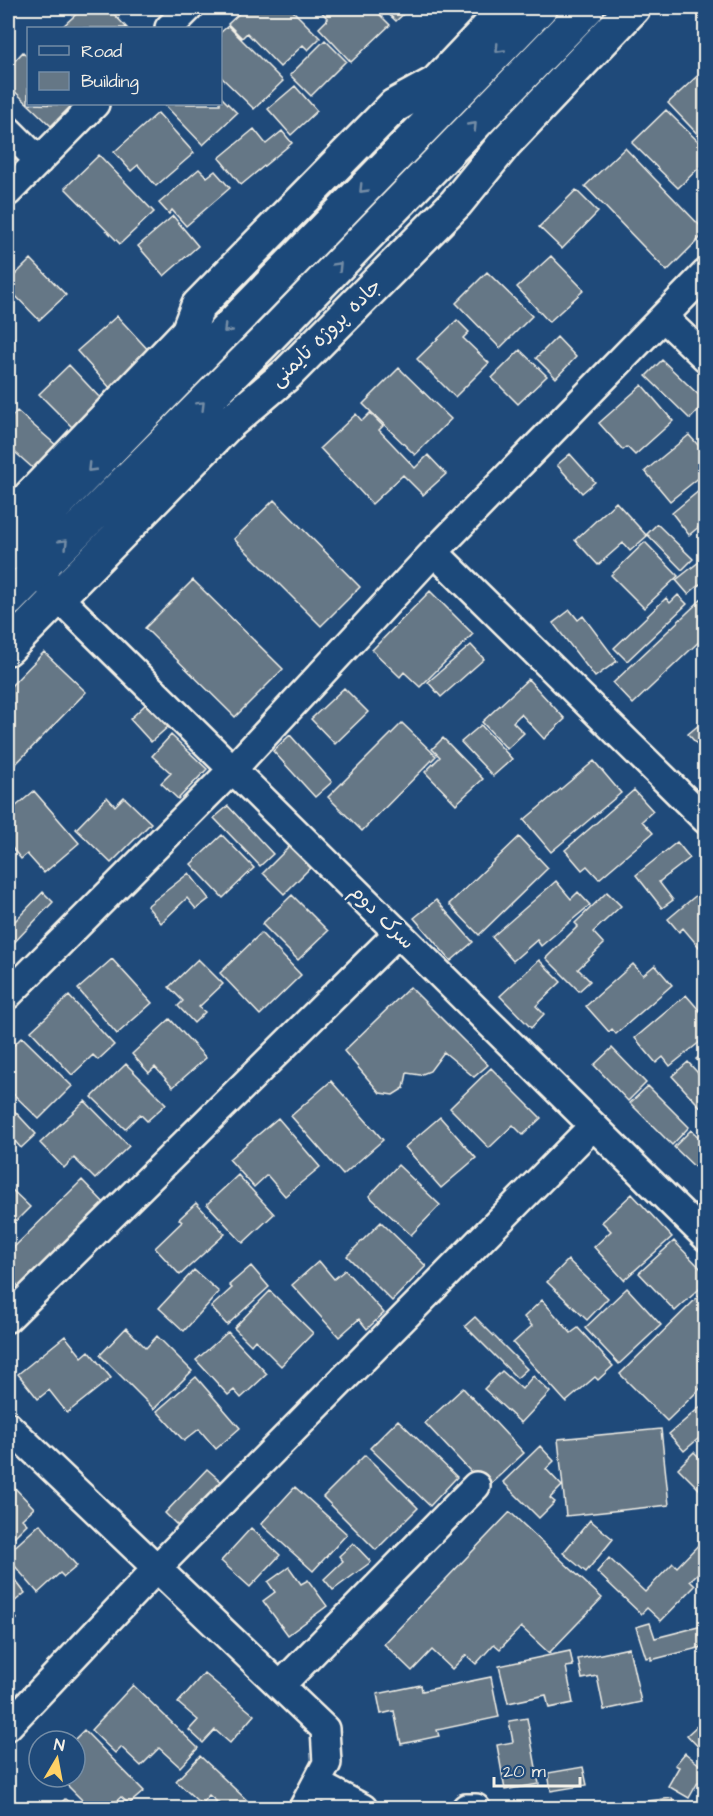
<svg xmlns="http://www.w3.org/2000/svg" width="713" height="1816" viewBox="0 0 713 1816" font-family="'Architects Daughter','Playpen Sans Arabic',sans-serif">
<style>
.building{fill:#657786;stroke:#f4f1e8;stroke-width:1.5}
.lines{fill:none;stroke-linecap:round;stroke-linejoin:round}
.street-casing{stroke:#f4f1e8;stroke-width:32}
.secondary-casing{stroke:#f4f1e8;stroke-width:38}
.street{stroke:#1f4a7a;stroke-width:27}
.secondary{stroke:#1f4a7a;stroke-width:33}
.oneway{stroke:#748da6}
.labels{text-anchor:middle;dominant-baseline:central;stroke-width:6;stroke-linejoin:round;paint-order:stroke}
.street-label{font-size:20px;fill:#f4f1e8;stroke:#1f4a7a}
</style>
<rect width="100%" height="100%" fill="#1f4a7a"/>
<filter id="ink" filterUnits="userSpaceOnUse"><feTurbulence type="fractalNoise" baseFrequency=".0167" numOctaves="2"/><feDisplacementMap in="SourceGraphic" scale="12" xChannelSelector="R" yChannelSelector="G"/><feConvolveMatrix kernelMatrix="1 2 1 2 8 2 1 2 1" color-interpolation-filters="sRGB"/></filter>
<g filter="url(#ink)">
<path class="building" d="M83,8H114L111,11L127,28H61Z
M245,8H290L320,38L308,50L303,45L280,67L247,33L242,38L228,24Z
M318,8H373L390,25L351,62L319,28L328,19Z
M382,8H410L396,21Z
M228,26L283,81L254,109L220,76V33Z
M325,40L346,61L311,96L290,75Z
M23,52L28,58V104L72,105L51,126L8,85V68Z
M706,68V143L668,103Z
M295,86L317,111L291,135L268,109Z
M220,96L237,113L203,145L164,104H220Z
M666,110L706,149V161L678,188L632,143Z
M158,113L194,153L156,186L138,165L131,171L114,152Z
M254,129L266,144L282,131L292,143L241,185L219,158Z
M625,148L706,232L667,271L585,186Z
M99,155L154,212L120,244L65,188Z
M199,169L207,177L215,171L230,188L186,226L172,210L169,214L159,203Z
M576,190L598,212L562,249L539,227Z
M173,216L198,246L164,276L138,246Z
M551,256L584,290L549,322L517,287Z
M31,259L66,295L39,320L8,288V282Z
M487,272L532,316L500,348L456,303Z
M117,316L151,353L111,389L77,351Z
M457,320L469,332L463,338L489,363L455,397L417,359Z
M8,331L14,338L8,344Z
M557,337L576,357L556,378L536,358Z
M520,350L547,376L518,404L492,378Z
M662,360L706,402L690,419L646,376Z
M69,365L101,399L72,427L39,394Z
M399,368L451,419L415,455L363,404Z
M642,385L673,421L635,455L627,447L623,450L599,423Z
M17,411L57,446L35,470L8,446V421Z
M370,413L383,426L379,430L415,468L428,455L446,474L423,495L403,475L372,504L320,448L356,414L362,421Z
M689,435L706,454V472L670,501L645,471Z
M570,454L595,482L582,493L557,465Z
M706,485V521L689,535L672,513Z
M274,500L360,587L321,626L234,539Z
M616,502L647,536L630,551L623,543L598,565L575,540Z
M657,524L693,559L682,570L647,534Z
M645,542L678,576L644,608L611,575Z
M704,558L706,590L700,584L688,594L676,580Z
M193,580L283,669L235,717L145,628Z
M430,591L473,634L420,687L404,672L400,677L372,650Z
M678,595L687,604L627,661L614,648L666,598L670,603Z
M706,595V635L633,704L613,683Z
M570,610L578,620L583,616L617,661L595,677L553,623Z
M471,645L484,659L441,697L428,682Z
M44,652L86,692L8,772V689Z
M528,679L565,719L544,739L521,714L513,722L524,733L507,749L482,722Z
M344,688L368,712L335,744L311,719Z
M147,703L169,726L151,742L130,719Z
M706,719V754L688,734Z
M402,723L436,756L362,831L328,797Z
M481,725L512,759L493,776L461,742Z
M171,735L207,769L178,799L161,783L171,773L152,756Z
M290,735L332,782L315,797L273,751Z
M443,738L483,779L456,804L425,772L440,757L432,749Z
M594,761L621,793L551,852L524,820Z
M634,790L653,811L642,821L653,833L599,879L587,866L582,870L565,850Z
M34,791L79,843L44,873L27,854L21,859L8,843V813Z
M107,797L115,806L124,797L151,823L111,863L76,829Z
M228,806L273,854L260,866L214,818Z
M222,835L254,868L223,898L191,864Z
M519,837L548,868L479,935L449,904Z
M677,842L690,858L659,882L673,900L662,908L636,875Z
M290,846L311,867L284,894L263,873Z
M189,873L209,899L196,909L187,898L161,923L147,906Z
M556,881L571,899L578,892L590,905L541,946L537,940L513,961L492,937Z
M706,887V941L699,947L683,928L679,932L668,919Z
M43,892L53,902L8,949V914L15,921Z
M607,892L621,906L593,932L604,944L578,969L590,981L579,991L546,958L578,926L575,923Z
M292,895L328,931L298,960L262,924Z
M436,900L473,942L451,961L414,918Z
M261,933L301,975L260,1015L220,973Z
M112,959L152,1003L117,1034L78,989Z
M198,959L223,984L199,1007L205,1012L194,1023L178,1006L183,1001L169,987Z
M539,960L561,982L536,1006L544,1014L531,1028L500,996Z
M633,964L643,975L655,965L672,985L616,1034L612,1029L609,1032L586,1006Z
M410,987L488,1065L474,1077L444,1052L430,1071L420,1075L407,1073L404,1088L393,1095L380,1093L344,1051Z
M686,995L706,1018V1037L670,1066L663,1057L656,1063L635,1038Z
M69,996L114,1045L98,1060L93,1055L72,1075L31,1031Z
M170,1019L206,1058L173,1087L155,1067L149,1073L132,1054Z
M22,1037L72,1086L39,1119L8,1089V1051Z
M612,1048L646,1083L628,1101L594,1065Z
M706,1051V1070L696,1059Z
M688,1062L706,1082V1113L672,1076Z
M126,1064L166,1104L147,1121L140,1114L125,1129L92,1097Z
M491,1068L541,1118L523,1135L513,1125L489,1148L450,1108Z
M331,1081L383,1140L343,1175L291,1116Z
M648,1086L689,1127L672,1145L630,1103Z
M85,1101L129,1146L95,1179L74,1158L64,1168L40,1143Z
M8,1104L36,1134L21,1148L12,1138L8,1143Z
M440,1117L476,1158L441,1188L405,1147Z
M278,1118L320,1167L285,1196L267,1175L254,1187L229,1159Z
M691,1130L706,1144V1171L702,1174L674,1147Z
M398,1165L440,1205L411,1235L369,1196Z
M238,1175L274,1214L243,1243L207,1204Z
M82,1180L108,1207L23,1291L8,1275V1253Z
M8,1186L30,1207L8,1229Z
M632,1194L672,1237L624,1280L594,1247L611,1231L602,1222Z
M196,1203L225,1234L180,1275L155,1248L182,1222L179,1219Z
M381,1222L426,1266L392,1301L347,1256Z
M674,1241L706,1274V1283L675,1311L639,1273Z
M568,1260L608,1298L587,1320L547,1282Z
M319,1261L334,1279L345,1270L384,1313L367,1329L359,1319L339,1337L292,1285Z
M251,1266L269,1287L227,1325L211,1307L232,1288L229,1285Z
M194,1270L219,1292L184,1331L159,1308Z
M627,1288L661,1325L619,1364L585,1328Z
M706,1289V1383L667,1421L620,1374Z
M270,1291L313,1333L281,1366L255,1340L251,1345L234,1328Z
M542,1300L571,1333L578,1328L613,1366L598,1380L595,1377L566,1402L513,1343L532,1326L524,1317Z
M475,1317L527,1369L517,1378L465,1326Z
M126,1328L146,1348L157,1336L192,1371L154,1409L100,1355Z
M228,1332L267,1374L241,1398L234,1390L228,1395L196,1360Z
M65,1336L82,1357L89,1351L111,1378L67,1413L49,1390L38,1399L18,1374Z
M502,1371L522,1389L533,1376L550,1392L521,1423L484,1389Z
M196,1377L240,1428L216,1449L199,1429L184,1441L157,1411Z
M463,1388L524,1453L486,1488L425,1423Z
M706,1402V1432L684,1451L669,1434Z
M398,1420L457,1477L430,1506L370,1448Z
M661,1429L669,1505L566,1516L558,1439Z
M540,1446L554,1461L546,1469L562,1486L550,1498L555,1502L539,1518L503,1482Z
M694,1452L706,1464V1496L678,1468Z
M365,1455L418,1508L376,1550L323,1497Z
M207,1469L223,1483L180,1528L165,1513Z
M8,1472L14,1479L8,1484Z
M13,1486L34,1508L22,1519L27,1524L13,1538L8,1533V1491Z
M295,1487L347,1534L313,1571L261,1524Z
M510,1512L602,1598L549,1653L521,1627L500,1649L494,1644L476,1664L466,1655L452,1669L432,1650L412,1671L384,1644Z
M590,1520L613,1539L586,1572L563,1553Z
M40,1524L77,1566L64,1577L60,1573L38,1593L8,1558V1553Z
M251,1528L280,1555L250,1587L221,1561Z
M706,1537V1565L690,1581L695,1586L661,1621L647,1608L641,1614L597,1572L609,1558L645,1592L673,1563L677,1567Z
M353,1543L371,1562L333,1590L324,1579L343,1561L339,1556Z
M289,1567L301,1584L308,1580L327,1606L288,1635L263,1601L275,1592L268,1582Z
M8,1571L25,1593L8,1607L17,1619L9,1626L8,1624Z
M650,1623L655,1638L706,1625V1646L651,1660V1657L646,1658L636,1627Z
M8,1636L14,1643L8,1648Z
M629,1648L641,1702L604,1710L597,1676L582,1679L578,1659Z
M570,1651L573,1666L566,1667L573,1703L549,1708L546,1695L508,1703L499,1666Z
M204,1673L254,1715L230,1743L215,1730L203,1743L189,1730L198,1720L178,1703Z
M491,1677L499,1717L437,1730L439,1736L401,1744L394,1711L381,1714L377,1694L421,1685L422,1691Z
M133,1685L198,1748L180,1767L159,1748L141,1766L121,1747L115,1753L91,1730Z
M527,1718L539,1784L505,1790L497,1745L513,1742L509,1721Z
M706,1718V1755L687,1735Z
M84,1730L144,1791L129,1804L121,1797L109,1808H90L59,1777H75V1741H73Z
M685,1753L706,1770V1788L698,1782L689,1798L668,1786L679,1767L675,1765Z
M200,1756L253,1806L251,1808H224L209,1795L201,1804L176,1781Z
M583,1767L587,1785L551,1791L548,1773Z
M672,1798L675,1808H591Z
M65,1799L76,1808H56Z"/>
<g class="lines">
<defs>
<path id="street" d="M169,28L189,8
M8,130L39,161
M8,192L95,104
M663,317L706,358
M434,552L706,820
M47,582L58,597L706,1237
M8,995L232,770L434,552L706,273
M8,1318L398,933
M8,1426L325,1729L327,1763L303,1808
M281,1685L476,1486
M8,1726L157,1568L593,1126
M317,1784L363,1808
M466,1808H476"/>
<path id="secondary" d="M8,520L188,332L198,306L394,106L436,83L507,8
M8,554L540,8
M8,600L264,342L587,8
M8,648L228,424L287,374L456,203L505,143L633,8"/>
</defs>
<use href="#street" class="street-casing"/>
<use href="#secondary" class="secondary-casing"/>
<use href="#street" class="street"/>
<use href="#secondary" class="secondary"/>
</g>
<defs><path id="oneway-chevron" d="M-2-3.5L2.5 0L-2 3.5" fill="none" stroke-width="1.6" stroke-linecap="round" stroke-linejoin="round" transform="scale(1.5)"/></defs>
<g class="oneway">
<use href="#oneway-chevron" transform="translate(499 49) rotate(134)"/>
<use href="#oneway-chevron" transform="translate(473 126) rotate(-46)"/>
<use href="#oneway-chevron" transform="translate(363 189) rotate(134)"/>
<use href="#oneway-chevron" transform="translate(338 266) rotate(-46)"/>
<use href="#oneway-chevron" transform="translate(227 329) rotate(134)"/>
<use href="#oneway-chevron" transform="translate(201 405) rotate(-45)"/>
<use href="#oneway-chevron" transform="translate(91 468) rotate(134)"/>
<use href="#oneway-chevron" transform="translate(64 543) rotate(-45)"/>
</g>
</g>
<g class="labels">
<g class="street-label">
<text transform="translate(326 333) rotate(-44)">جاده پروژه تایمنی</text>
<text transform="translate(382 917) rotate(45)">سرک دوم</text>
</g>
</g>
<rect width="713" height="1816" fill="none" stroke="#1f4a7a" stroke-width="30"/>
<rect x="15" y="15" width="683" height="1786" fill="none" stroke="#f4f1e8" stroke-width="2" filter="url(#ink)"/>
<rect x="27" y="27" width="195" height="78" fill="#1f4a7a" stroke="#748da6" stroke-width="1.5"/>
<rect x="39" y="46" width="30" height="9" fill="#1f4a7a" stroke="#748da6" stroke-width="1.5"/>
<text x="81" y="57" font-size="18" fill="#f4f1e8">Road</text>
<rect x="39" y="72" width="30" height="18" fill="#657786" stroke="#748da6" stroke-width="1.5"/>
<text x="81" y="87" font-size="18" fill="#f4f1e8">Building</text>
<g transform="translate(57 1759) rotate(10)"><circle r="28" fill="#1f4a7a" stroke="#748da6" stroke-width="1.5"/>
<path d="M0-4.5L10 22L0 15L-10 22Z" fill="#ffd166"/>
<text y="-9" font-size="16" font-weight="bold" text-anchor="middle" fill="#f4f1e8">N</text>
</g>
<path d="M494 1777v9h86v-9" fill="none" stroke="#f4f1e8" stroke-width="3"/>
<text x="503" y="1777" font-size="18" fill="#f4f1e8" stroke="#1f4a7a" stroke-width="4.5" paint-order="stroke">20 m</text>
</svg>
